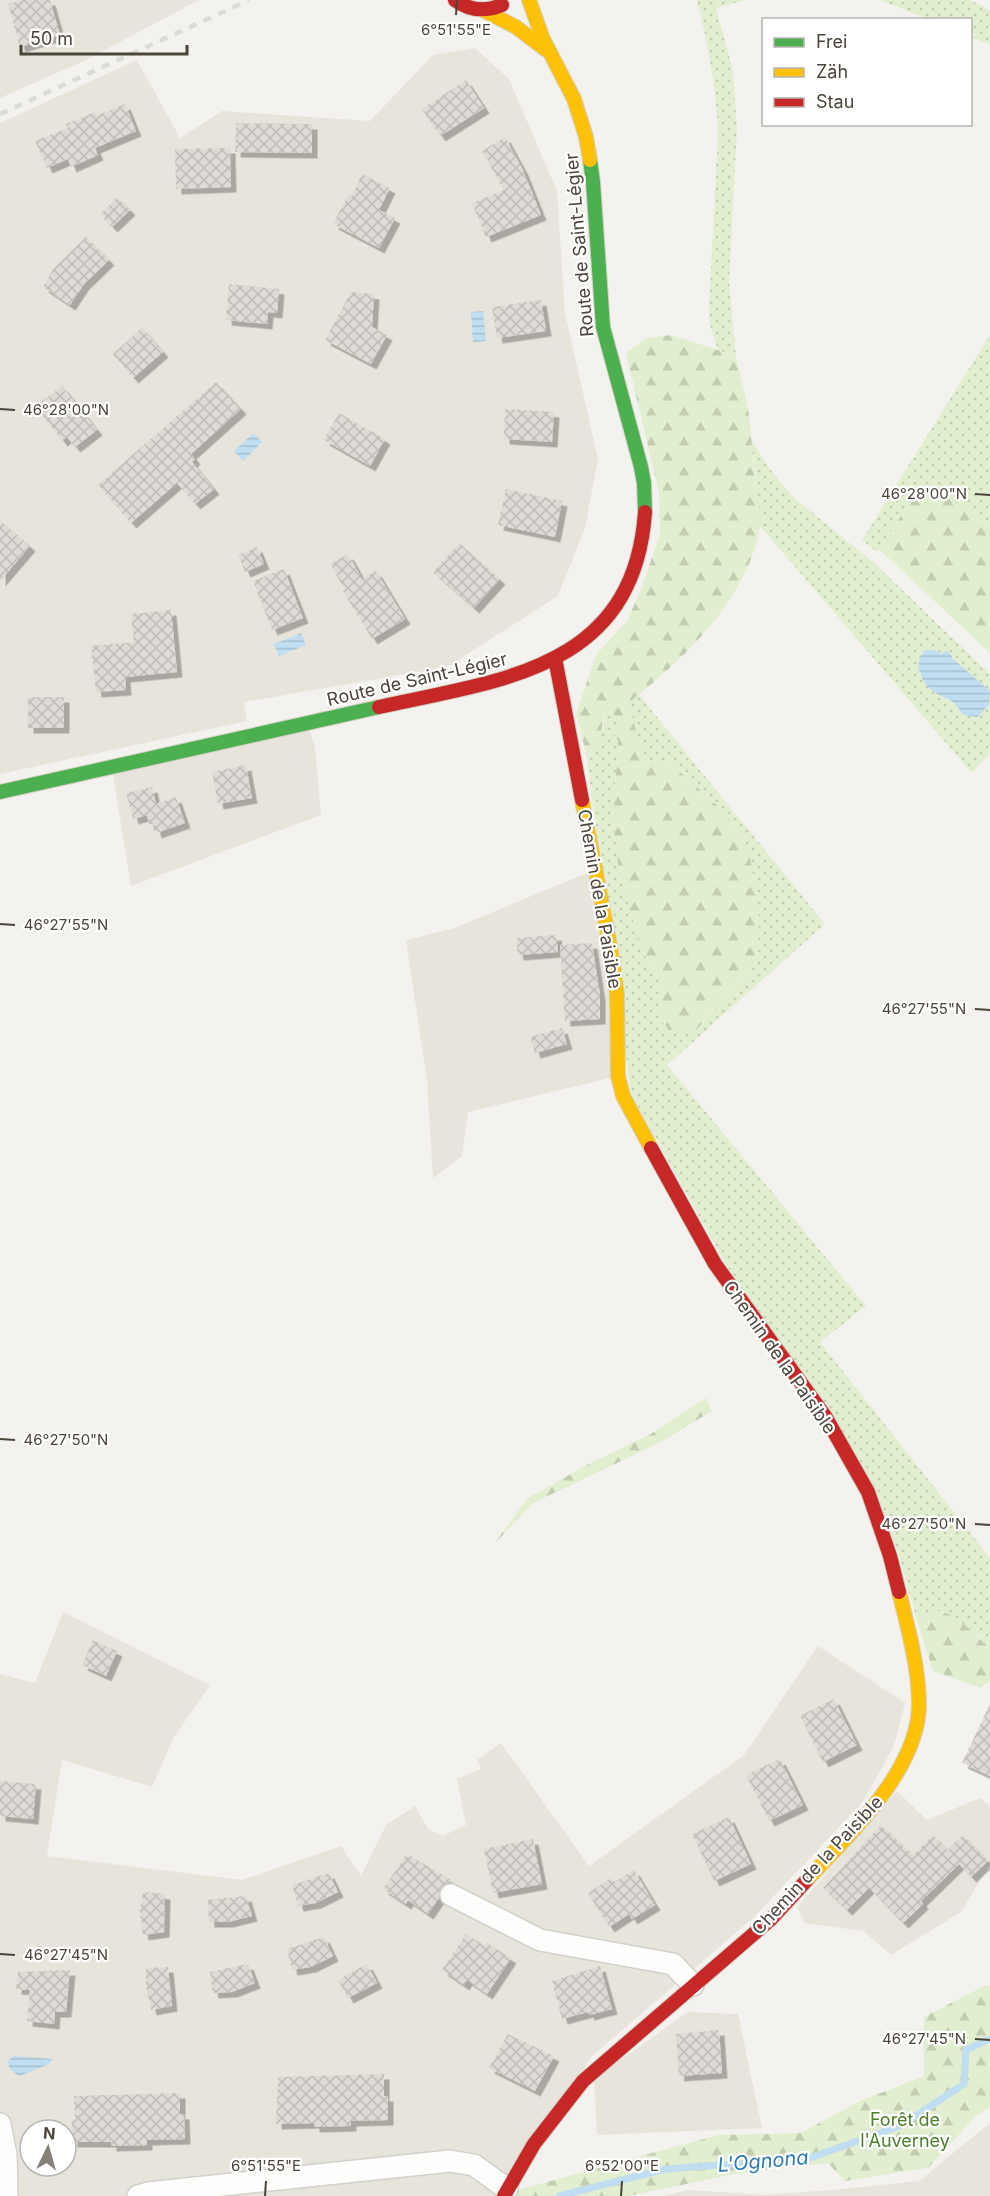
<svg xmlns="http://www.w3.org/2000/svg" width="990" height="2196" viewBox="0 0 990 2196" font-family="Inter,sans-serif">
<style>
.residential{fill:#e7e4dc;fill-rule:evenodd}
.grass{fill:url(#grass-dots);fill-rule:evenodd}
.forest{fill:url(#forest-firs)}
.water{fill:url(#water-rules)}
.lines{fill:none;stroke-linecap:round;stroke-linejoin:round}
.stream{stroke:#c0ddf1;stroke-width:7}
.building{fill:url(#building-cross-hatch);filter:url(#shadow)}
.street-casing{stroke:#d2d0cb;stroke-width:24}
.fast-casing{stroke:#d3cfc5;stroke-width:16}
.slow-casing{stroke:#d3cfc5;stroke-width:16}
.jam-casing{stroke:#d3cfc5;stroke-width:16}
.street{stroke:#fdfdfc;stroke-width:21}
.fast{stroke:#4caf50;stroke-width:14}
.slow{stroke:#ffc107;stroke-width:14}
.jam{stroke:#c62828;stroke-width:14}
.rail{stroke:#dbdbda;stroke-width:4.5;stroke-dasharray:8 8;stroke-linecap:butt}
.ticks{fill:none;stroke:#4b4439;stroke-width:2}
.labels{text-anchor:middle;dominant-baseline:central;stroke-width:4.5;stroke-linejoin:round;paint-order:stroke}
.street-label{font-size:18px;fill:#4b4439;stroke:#fff}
.park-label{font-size:18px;fill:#4a7f2a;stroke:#fff}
.water-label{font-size:20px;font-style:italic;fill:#2e7ab2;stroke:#fff}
.ticks-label{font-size:15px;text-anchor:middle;fill:#4b4439;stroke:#fff;stroke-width:4.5;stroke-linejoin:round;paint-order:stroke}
</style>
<defs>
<pattern id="grass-dots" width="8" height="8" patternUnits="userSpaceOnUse" patternTransform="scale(1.5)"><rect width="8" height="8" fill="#e1eecf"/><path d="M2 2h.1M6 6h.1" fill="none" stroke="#c3cdb2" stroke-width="1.8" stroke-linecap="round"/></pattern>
<pattern id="forest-firs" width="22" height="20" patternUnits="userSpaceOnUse" patternTransform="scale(1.5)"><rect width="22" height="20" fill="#e1eecf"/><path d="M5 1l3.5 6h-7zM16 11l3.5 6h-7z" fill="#c3cdb2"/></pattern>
<pattern id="water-rules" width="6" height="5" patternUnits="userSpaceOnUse" patternTransform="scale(1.5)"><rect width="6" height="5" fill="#c0ddf1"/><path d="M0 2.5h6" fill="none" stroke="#a6bfcf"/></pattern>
<pattern id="building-cross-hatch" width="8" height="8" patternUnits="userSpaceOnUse" patternTransform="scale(1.5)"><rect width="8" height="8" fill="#dedbd6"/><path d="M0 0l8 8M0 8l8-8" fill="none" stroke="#c0bdb8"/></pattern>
<filter id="shadow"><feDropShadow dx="5.5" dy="5.5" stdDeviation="0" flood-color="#0004"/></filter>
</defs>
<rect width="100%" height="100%" fill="#f4f2ee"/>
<path class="residential" d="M0,0H199L86,60L0,98Z
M475,48L509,79L557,191L565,313L598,459L585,528L558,596L447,667L244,702L247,721L0,774V123L137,60L180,138L222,111L370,121L433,55Z
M307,724L315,747L321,815L131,886L112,769Z
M597,869L618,1076L468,1112L462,1156L433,1178L427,1081L406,940L454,928Z
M63,1612L210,1685L174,1737L152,1787L62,1760L47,1856L242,1880L341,1846L361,1876L386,1825L415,1806L428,1829L443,1836L466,1825L457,1779L481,1769L477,1760L501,1743L589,1866L744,1755L818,1646L905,1703L894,1746L862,1803L753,1918L592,2056L504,2196H0V1674L35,1683ZM30,2130H66V2166H30Z
M897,1791L927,1820L980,1798L990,1807V1864L961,1912L891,1955L863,1931L805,1923L797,1907Z
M688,2012L738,2014L762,2128L597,2135L594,2079Z
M990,2123V2196H664L688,2190L763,2195L833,2190L919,2181Z"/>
<path class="grass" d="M697,0H746L716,8L733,71L737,130L729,282L736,356L718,350L710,325L709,309L718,131C716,87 708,43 697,0Z
M880,0H970L990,10V45L971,37L970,20L928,19Z
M990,335V524L958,498L923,487L918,490L877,552L862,540Z
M751,439L769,468L792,496L874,563L990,674V753L972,773L760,526ZM934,650L942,653H949L954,660L958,707C949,699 917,688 922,672C924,664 931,657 934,650Z
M639,695L825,924L667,1065L866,1306L820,1342L990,1558V1642L984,1643L977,1635L916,1617L898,1551L732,1275L631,1094L586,753L604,725L605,715H614L619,719L614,733L618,741L613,818L640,947L659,980L658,1013L696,1030L750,974L738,829L718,806L670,763L645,760C636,743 636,723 628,704Z"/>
<path class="forest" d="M672,335L736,356C739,375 746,395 749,414C752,436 752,460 755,482C757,496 762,514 760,528C745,603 685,657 628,704C636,723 636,743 645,760L670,763L718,806L738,829L748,847L759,908L758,956L750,974L696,1030L682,1033L669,1029L662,1022L658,1013L659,980L640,947L618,864L613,818L618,741C609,728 617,728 619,719L614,715H605L597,745L586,753L576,714L596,655L627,621L642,587L660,533L659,493L626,353L647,338Z
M923,487C949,486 971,509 990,524V653L879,549L918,490Z
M706,1398L712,1411L659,1443L533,1503L493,1545L528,1498L587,1465L649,1435Z
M934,1610C955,1612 970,1630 984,1643L990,1642V1681L980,1688L933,1671L916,1617Z
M984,1986H990V2107L976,2116L928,2168L845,2181L828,2163L739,2173L628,2196H510L511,2192L718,2135L801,2133L860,2101L924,2076V2017Z"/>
<path class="water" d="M483,311L486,341L473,342L471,312Z
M253,433L262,442L243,461L234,451Z
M301,633L306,645L279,656L274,644Z
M925,650H934L942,653L948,651L954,660L990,691L989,705L977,717L964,715C959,711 957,704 951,701C939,695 923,689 921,673L918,669L920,658Z
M13,2056L52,2059L49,2064L20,2076C13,2073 8,2068 8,2061Z"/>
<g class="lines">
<path class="stream" d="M559,2196L666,2169L810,2158L902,2125L964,2084L966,2050L990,2039"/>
</g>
<path class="building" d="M23,0H50L60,35L20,47L8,4Z
M466,80L484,108L440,136L422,109Z
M125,104L136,131L95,148L98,155L71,167L68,159L47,168L35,141L68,128L66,124L95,112L96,116Z
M236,123L312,124V153L235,152Z
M505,137L523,170L541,215L486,237L472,203L504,190L482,151Z
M230,148L231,187L176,189L175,149Z
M362,174L390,188L379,210L395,218L379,248L333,224L349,194L352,196Z
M117,197L130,210L112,227L100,214Z
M86,237L109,260L84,284L70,305L43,287L54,268Z
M229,284L279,289L277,313L268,312L267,324L226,320Z
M351,292L374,294L372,327L387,335L371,364L325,340Z
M541,300L546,331L497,338L492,307Z
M142,328L163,352L133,378L113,354Z
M216,382L241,409L191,454L195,459L192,462L214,489L195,504L177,483L131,523L98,485Z
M62,386L97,430L75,447L67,437L62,441L36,406Z
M505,409L554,412L552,442L504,439Z
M339,413L385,439L370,466L324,440Z
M506,489L562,501L555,537L498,525Z
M0,520L30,546L0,581Z
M459,543L500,579L474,608L433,572Z
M257,547L264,564L245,572L238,555Z
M348,554L362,579L376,571L405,619L372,639L343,591L345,590L330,564Z
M284,569L303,618L272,630L253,581Z
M171,610L177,672L125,677L126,690L96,692L91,646L134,642L131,614Z
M28,697H64V728H28Z
M246,765L252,798L218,804L212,772Z
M152,787L156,804L176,797L185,823L156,833L154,824L149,825L147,815L133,819L126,793Z
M556,935L558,952L518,955L516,938Z
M592,943L600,995V1019L565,1021L560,945Z
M562,1028L567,1044L535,1053L530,1037Z
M93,1640L117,1651L106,1676L82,1665Z
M834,1699L857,1745L823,1762L800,1716Z
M990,1704V1776L962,1763Z
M780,1759L803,1805L769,1821L746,1775Z
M0,1781L36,1784L33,1819L0,1816Z
M729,1817L751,1864L714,1881L692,1834Z
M881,1825L913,1855L933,1835L947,1850L963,1835L988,1861L971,1877L959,1864L921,1901L923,1904L903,1923L869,1888L847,1910L823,1888Z
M533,1839L542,1884L493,1893L484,1849Z
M407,1854L451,1880L440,1889L439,1898L428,1914L408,1900L406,1904L383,1889Z
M634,1870L655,1905L632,1919L629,1914L609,1927L588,1893L611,1878L614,1882Z
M329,1873L338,1892L316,1903L298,1906L292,1885Z
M143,1892L165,1894L164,1932L143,1935L140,1911Z
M246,1896L252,1916L228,1922H209L208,1900Z
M466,1934L485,1946L487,1943L511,1958L487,1994L467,1980L464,1985L442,1970Z
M324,1937L333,1956L311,1967L292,1970L287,1949Z
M248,1964L255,1983L232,1992L213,1993L210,1972Z
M367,1964L377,1983L348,1998L338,1980Z
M600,1966L612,2009L589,2015L588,2012L562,2019L552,1981Z
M168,1967L172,2006L151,2010L146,1986V1968Z
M70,1970L66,2012H55L54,2024L27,2021L30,1990L16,1989L18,1972Z
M719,2030L722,2073L679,2076L676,2034Z
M508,2034L554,2056L535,2091L489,2068Z
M384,2074V2096H388V2120L351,2121V2126L314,2127V2123L276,2124L278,2077Z
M180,2093V2114H184L185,2139L147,2140V2145L111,2146V2142H72V2119H75L74,2096Z"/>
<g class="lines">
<defs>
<path id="street" d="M451,1895L540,1940L673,1964L693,1985
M0,2124L6,2154L7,2196
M138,2196L148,2193L450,2161L474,2165L507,2189"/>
<path id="fast" d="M590,160L593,182L603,327L641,467L644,483L645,512
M0,792L379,707"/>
<path id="slow" d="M529,0L543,39L574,99L586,137L590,160
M483,10L516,27L546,50
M582,800L611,951L617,994L618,1076L623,1096L651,1148
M806,1881C849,1835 921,1768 919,1701C918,1664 908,1628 899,1592"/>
<path id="jam" d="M455,0C470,11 485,12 502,5
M555,658L582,800
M379,707C502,680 634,669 645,512
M651,1148L715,1264L825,1416L868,1492L890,1556L899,1592
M504,2196L534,2144L583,2081L771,1919L806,1881"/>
</defs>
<use href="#street" class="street-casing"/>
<use href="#fast" class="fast-casing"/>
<use href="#slow" class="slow-casing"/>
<use href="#jam" class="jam-casing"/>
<use href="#street" class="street"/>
<use href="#fast" class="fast"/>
<use href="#slow" class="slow"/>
<use href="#jam" class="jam"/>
<path class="rail" d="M0,114L249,0"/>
</g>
<path class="ticks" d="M456,15L457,0M0,409L15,410M975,494L990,495M0,924L15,925M975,1009L990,1010M0,1439L15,1440M975,1524L990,1525M0,1954L15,1955M975,2039L990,2040M265,2196L266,2181M621,2196L622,2181"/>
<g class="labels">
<g class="street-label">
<text transform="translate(579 245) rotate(-95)">Route de Saint-Légier</text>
<text transform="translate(417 679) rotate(-13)">Route de Saint-Légier</text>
<text transform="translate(600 899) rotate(80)">Chemin de la Paisible</text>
<text transform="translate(780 1357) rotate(55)">Chemin de la Paisible</text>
<text transform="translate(817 1865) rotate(-47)">Chemin de la Paisible</text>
</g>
<g class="park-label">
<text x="905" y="2119">Forêt de<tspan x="905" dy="21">l'Auverney</tspan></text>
</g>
<g class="water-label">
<text transform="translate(763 2161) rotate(-5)">L'Ognona</text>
</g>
</g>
<g class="ticks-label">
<text x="456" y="35">6°51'55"E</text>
<text x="66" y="415">46°28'00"N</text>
<text x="924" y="499">46°28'00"N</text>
<text x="66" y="930">46°27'55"N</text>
<text x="924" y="1014">46°27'55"N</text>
<text x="66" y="1445">46°27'50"N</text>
<text x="924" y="1529">46°27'50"N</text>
<text x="66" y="1960">46°27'45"N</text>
<text x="924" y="2044">46°27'45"N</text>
<text x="266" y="2171">6°51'55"E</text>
<text x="622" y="2171">6°52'00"E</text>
</g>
<rect x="762" y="18" width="210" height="108" fill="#ffffff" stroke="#b7b4b0" stroke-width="1.5"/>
<rect x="774" y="38" width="30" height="9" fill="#4caf50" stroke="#b7b4b0" stroke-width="1.5"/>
<text x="816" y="48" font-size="18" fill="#4b4439">Frei</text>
<rect x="774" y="68" width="30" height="9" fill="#ffc107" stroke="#b7b4b0" stroke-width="1.5"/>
<text x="816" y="78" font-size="18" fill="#4b4439">Zäh</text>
<rect x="774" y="98" width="30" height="9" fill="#c62828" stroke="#b7b4b0" stroke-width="1.5"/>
<text x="816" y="108" font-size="18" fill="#4b4439">Stau</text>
<g transform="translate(48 2148) rotate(5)"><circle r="28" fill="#ffffff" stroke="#b7b4b0" stroke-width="1.5"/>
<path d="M0-4.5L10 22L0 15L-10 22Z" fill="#868178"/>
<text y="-9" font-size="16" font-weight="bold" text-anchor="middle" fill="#4b4439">N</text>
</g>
<path d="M21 45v9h166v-9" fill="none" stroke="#4b4439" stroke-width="3"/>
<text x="30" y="45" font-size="18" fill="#4b4439" stroke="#ffffff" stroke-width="4.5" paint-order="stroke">50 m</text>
</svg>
